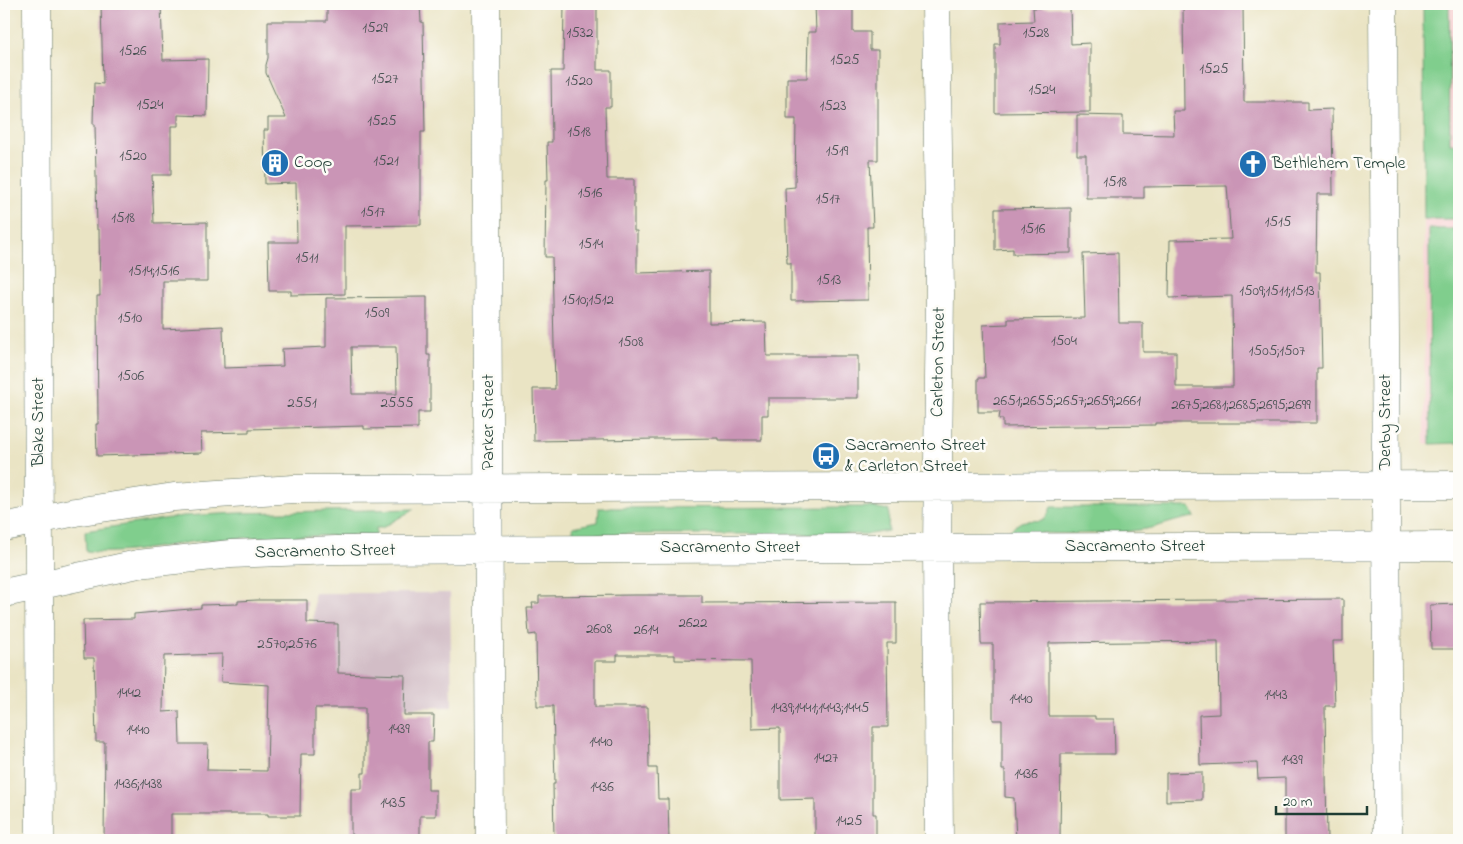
<svg xmlns="http://www.w3.org/2000/svg" width="1463" height="844" viewBox="0 0 1463 844" font-family="'Indie Flower',sans-serif">
<style>
.built{fill:#f7cfd1}
.industrial{fill:#d2bdc6}
.green{fill:#80ce8d;stroke:#508660}
.building{fill:#ca95b6;fill-rule:evenodd}
.lines{fill:none;stroke-linecap:round;stroke-linejoin:round}
.minor-casing{stroke:#676;stroke-width:29}
.minor{stroke:#fff;stroke-width:28}
.labels{text-anchor:middle;dominant-baseline:central;stroke-width:5;stroke-linejoin:round;paint-order:stroke}
.number-label{font-size:15px;fill:#4a5354}
.poi-label{font-size:18px;fill:#1f3d34;stroke:#fdfcf7;text-anchor:start}
.street-label{font-size:18px;fill:#1f3d34;stroke:#fdfcf7}
</style>
<rect width="100%" height="100%" fill="#fdfcf7"/>
<filter id="ink" filterUnits="userSpaceOnUse"><feTurbulence type="fractalNoise" baseFrequency=".02" numOctaves="2"/><feDisplacementMap in="SourceGraphic" scale="10" xChannelSelector="R" yChannelSelector="G"/><feConvolveMatrix kernelMatrix="1 2 1 2 8 2 1 2 1" color-interpolation-filters="sRGB"/></filter>
<filter id="wash" filterUnits="userSpaceOnUse"><feTurbulence type="fractalNoise" baseFrequency=".0096" numOctaves="4" result="noise"/><feDisplacementMap in="SourceGraphic" scale="20" xChannelSelector="R" yChannelSelector="G"/><feGaussianBlur stdDeviation="1.12" result="paint"/><feColorMatrix in="noise" values="0 0 0 0 0 0 0 0 0 0 0 0 0 0 0 0 0 1.4 0 .05"/><feComposite in="paint" operator="in"/></filter>
<g filter="url(#wash)">
<rect width="100%" height="100%" fill="#eae4c4"/>
<path class="built" d="M1423,4H1459V443L1425,444Z"/>
<path class="industrial" d="M314,593H450L452,707L312,709Z"/>
<path class="green" d="M1423,4H1449L1450,143L1459,144V219H1424Z
M1429,229H1459V443L1430,444Z
M872,507L889,510L888,531L870,534H573V527L598,522L599,508Z
M1051,507H1190L1195,517C1176,519 1158,528 1139,530C1096,536 1051,533 1008,532C1012,529 1017,524 1021,522C1038,517 1043,528 1051,507Z
M414,509L382,528H376V535C319,536 263,536 207,540C167,544 126,556 86,551L85,531L183,516L239,513Z"/>
<g id="blocks">
<path class="building" d="M101,4H161L163,60L208,59L207,116L178,115V126H171V175H152L154,223L207,222V281H163V329L223,326L224,368L283,366L282,349L326,347V298L427,297V355H430V412H418V428L364,429V426L249,429V432L201,433L202,453L97,456L96,424H98L97,296H100L99,230H97L95,124H93L94,83L103,84ZM351,347H396L397,394H352Z
M327,4H420L421,22H423L425,132H421V225L345,226V294L291,295V291H269L268,242H297L296,183L265,184L264,130H268V118H286L266,73V65L268,58V21H327Z
M564,4H595L596,8H597V70H611V107H605L607,179H634V231H637V273L709,271V323L766,322L767,356H858V398H768V415H762V440H718V438L534,441L533,389H555L552,257H545L546,180H548L547,142H552L551,71H563Z
M815,4H853V32H870V50H878V160H870L873,227H867L868,300L791,301V263H787L785,188L795,187L796,119H787V78H807L808,32H816Z
M1183,4H1243L1244,102H1308V110L1332,109L1333,194H1317L1316,272H1320L1322,368H1317V423H1155V425L1003,427V419H999L1000,412H978V378H985L983,325L1008,324V319L1085,318L1083,254L1118,253L1119,323H1143V352H1176V387H1233L1232,296L1169,298L1170,240L1231,239L1227,186L1144,187V198H1086V155H1077V115L1123,116V134L1174,135L1173,111H1184Z
M1070,7L1071,44L1090,43V112L995,113V44H1000V22L1034,21L1033,8Z
M1071,208V253L1013,254V249L995,250V209Z
M635,595H702V603L896,602V643H887L888,727H873V814H876V840H815V799L780,800V728L752,729L751,661L675,660V655H617V661H595V707H648L649,768H657L658,799H668L669,840H554L553,784H555L553,706H537L536,634L529,635L527,608H533L532,603H539V596Z
M1343,599V641H1333L1335,706H1325L1327,840H1285V778L1258,779L1257,763L1200,765L1199,715L1219,714L1218,641L1049,643V716H1095V719H1114L1115,754H1061L1060,840H1016L1014,798L1005,797V770H1002V720H993V644H981L980,602Z
M257,600H307V623L338,624V673L405,675L404,715H434L433,742H428V790H436V816H420V840H354V835H351V789H362V773H365V708H315V754H301L300,816H268V814H171V840H104L105,742H96L94,658H84L83,620L134,619V614L201,608V605L238,604V601ZM222,654L221,682L269,685L267,771L207,770L208,744H180L179,711L163,712L164,656Z
M1459,604V649H1431L1430,605Z
M1202,772V800L1166,801V773Z"/>
</g>
</g>
<g filter="url(#ink)">
<use href="#blocks" fill-opacity="0" stroke="#676" stroke-width="1"/>
<g class="lines">
<defs>
<path id="minor" d="M37,4L40,840
M486,4L490,840
M936,4L940,293L937,548L939,840
M1383,4L1388,840
M4,527L75,512L174,497L293,489L1459,485
M4,593L138,564L231,554L336,550L1459,546"/>
</defs>
<use href="#minor" class="minor-casing"/>
<use href="#minor" class="minor"/>
</g>
</g>
<defs>
<symbol id="building-disc" viewBox="-11 -11 22 22"><circle r="9.5" fill="#1f6fb2" stroke="#fdfcf7"/><path d="M-4-6H4V6H1V3H-1V6H-4ZM-2.5-4.3h1.7v1.8h-1.7ZM.8-4.3h1.7v1.8H.8ZM-2.5-1h1.7V.8h-1.7ZM.8-1h1.7V.8H.8Z" fill="#fff"/></symbol>
<symbol id="church-disc" viewBox="-11 -11 22 22"><circle r="9.5" fill="#1f6fb2" stroke="#fdfcf7"/><path d="M-1.2-6h2.4v3.5h3.3v2.4h-3.3V6h-2.4V-.1h-3.3v-2.4h3.3Z" fill="#fff"/></symbol>
<symbol id="bus-disc" viewBox="-11 -11 22 22"><circle r="9.5" fill="#1f6fb2" stroke="#fdfcf7"/><path d="M-5-6H5V4H4V6H2V4H-2V6H-4V4H-5ZM-3.5-4V0h7V-4ZM-3.5 1.2v1.5H-2V1.2ZM2 1.2v1.5H3.5V1.2Z" fill="#fff"/></symbol>
</defs>
<g fill-rule="evenodd">
<use href="#building-disc" x="259" y="147" width="32" height="32"/>
<use href="#church-disc" x="1237" y="148" width="32" height="32"/>
<use href="#bus-disc" x="810" y="440" width="32" height="32"/>
</g>
<g class="labels">
<g class="number-label">
<text x="375" y="28">1529</text>
<text x="580" y="33">1532</text>
<text x="1036" y="33">1528</text>
<text x="133" y="51">1526</text>
<text x="845" y="60">1525</text>
<text x="1214" y="69">1525</text>
<text x="385" y="79">1527</text>
<text x="579" y="81">1520</text>
<text x="1042" y="90">1524</text>
<text x="150" y="105">1524</text>
<text x="833" y="106">1523</text>
<text x="382" y="121">1525</text>
<text x="579" y="132">1518</text>
<text x="837" y="151">1519</text>
<text x="133" y="156">1520</text>
<text x="386" y="161">1521</text>
<text x="1115" y="182">1518</text>
<text x="590" y="193">1516</text>
<text x="828" y="199">1517</text>
<text x="373" y="212">1517</text>
<text x="123" y="218">1518</text>
<text x="1278" y="222">1515</text>
<text x="1033" y="229">1516</text>
<text x="591" y="244">1514</text>
<text x="307" y="258">1511</text>
<text x="154" y="271">1514;1516</text>
<text x="829" y="280">1513</text>
<text x="1277" y="291">1509;1511;1513</text>
<text x="588" y="300">1510;1512</text>
<text x="377" y="313">1509</text>
<text x="130" y="318">1510</text>
<text x="1064" y="341">1504</text>
<text x="631" y="342">1508</text>
<text x="1277" y="351">1505;1507</text>
<text x="131" y="376">1506</text>
<text x="1067" y="401">2651;2655;2657;2659;2661</text>
<text x="302" y="403">2551</text>
<text x="397" y="403">2555</text>
<text x="1241" y="405">2675;2681;2685;2695;2699</text>
<text x="693" y="623">2622</text>
<text x="599" y="629">2608</text>
<text x="646" y="630">2614</text>
<text x="287" y="644">2570;2576</text>
<text x="129" y="693">1442</text>
<text x="1276" y="695">1443</text>
<text x="1021" y="699">1440</text>
<text x="820" y="708">1439;1441;1443;1445</text>
<text x="399" y="729">1439</text>
<text x="138" y="730">1440</text>
<text x="601" y="742">1440</text>
<text x="826" y="758">1427</text>
<text x="1292" y="760">1439</text>
<text x="1026" y="774">1436</text>
<text x="138" y="784">1436;1438</text>
<text x="602" y="787">1436</text>
<text x="393" y="803">1435</text>
<text x="849" y="821">1425</text>
</g>
<g class="poi-label">
<text x="294" y="163">Coop</text>
<text x="1272" y="164">Bethlehem Temple</text>
<text x="845" y="446">Sacramento Street<tspan x="845" dy="21">&amp; Carleton Street</tspan></text>
</g>
<g class="street-label">
<text transform="translate(939 362) rotate(-89)">Carleton Street</text>
<text transform="translate(39 422) rotate(-90)">Blake Street</text>
<text transform="translate(489 422) rotate(-90)">Parker Street</text>
<text transform="translate(1386 422) rotate(-90)">Derby Street</text>
<text x="1135" y="547">Sacramento Street</text>
<text x="730" y="548">Sacramento Street</text>
<text transform="translate(325 552) rotate(-1)">Sacramento Street</text>
</g>
</g>
<rect width="1463" height="844" fill="none" stroke="#fdfcf7" stroke-width="20"/>
<path d="M1276 806v8h91v-8" fill="none" stroke="#1f3d34" stroke-width="2.5"/>
<text x="1283" y="806" font-size="15" fill="#1f3d34" stroke="#fdfcf7" stroke-width="4" paint-order="stroke">20 m</text>
</svg>
